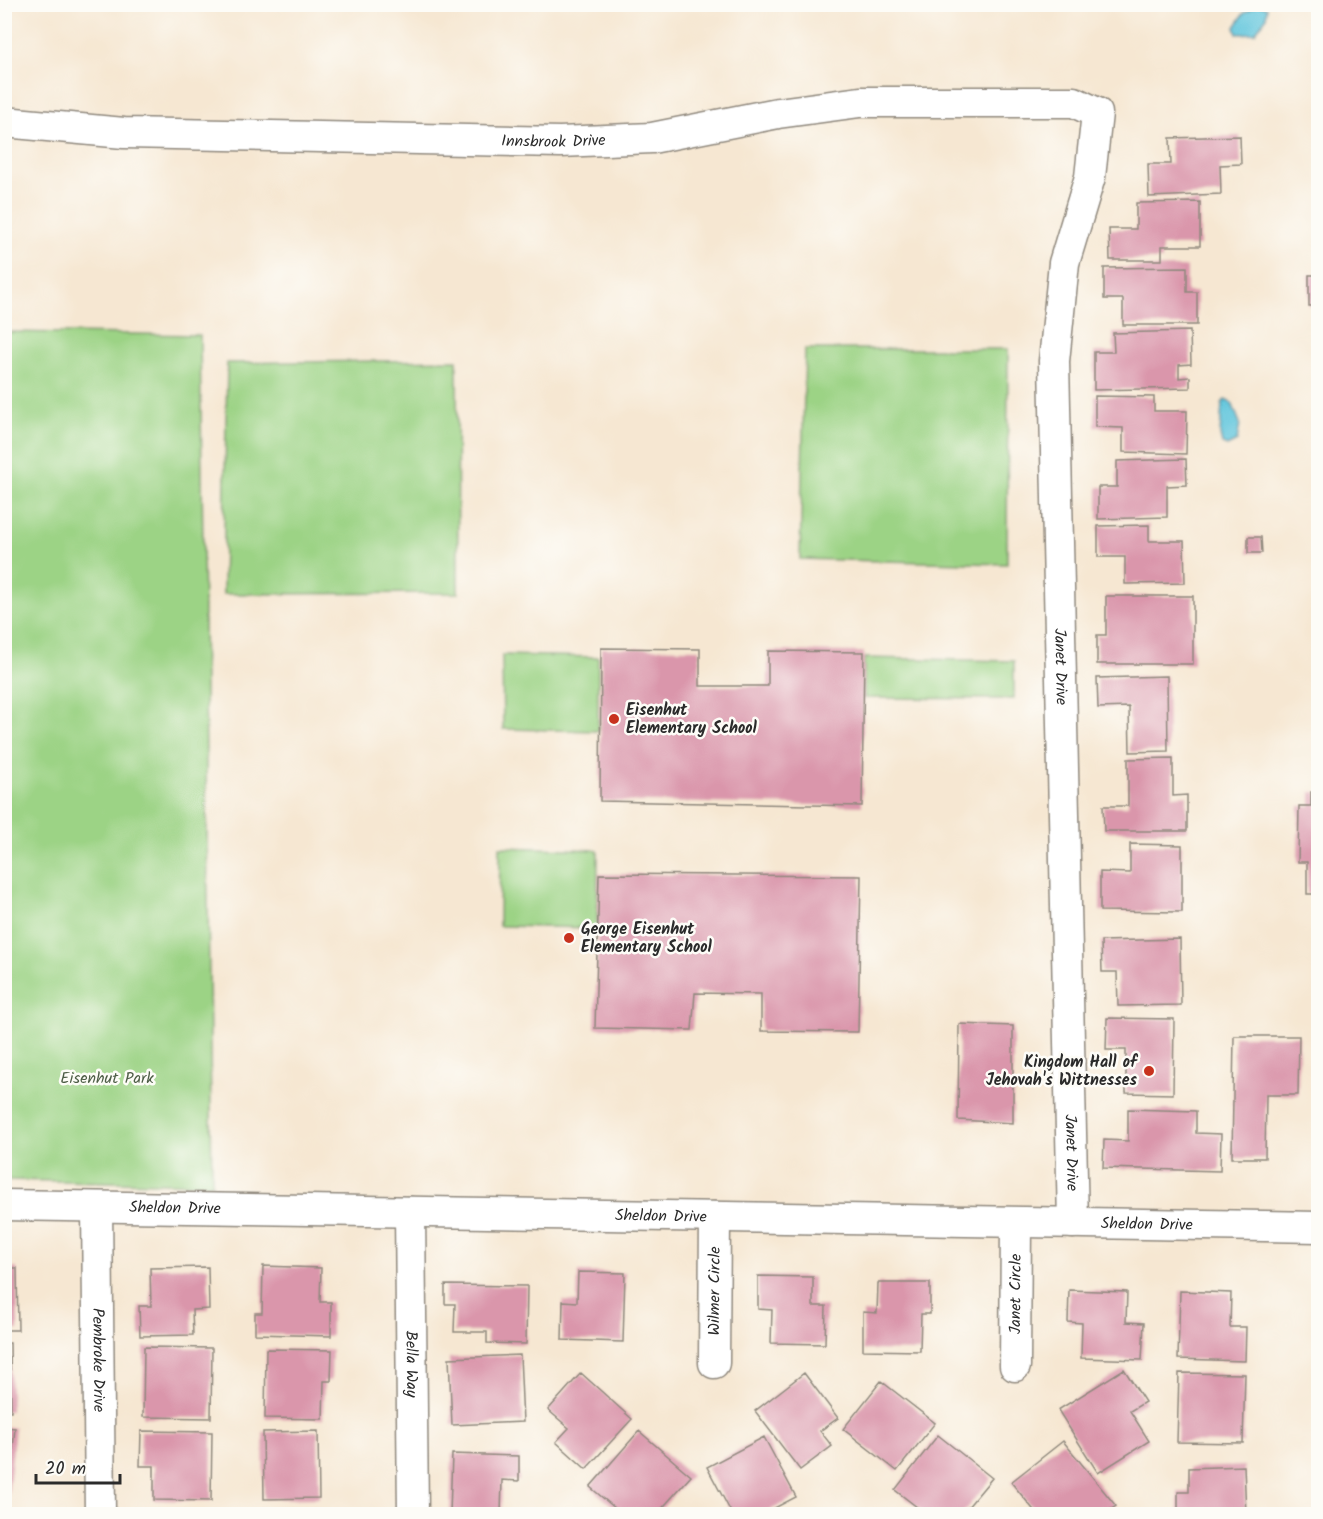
<svg xmlns="http://www.w3.org/2000/svg" width="1323" height="1519" viewBox="0 0 1323 1519" font-family="Kalam,sans-serif">
<style>
.green{fill:#9cd385;stroke:#647f58;stroke-width:1.5}
.water{fill:#5fc5dc;stroke:#457884;stroke-width:1.5}
.building{fill:#da96ab}
.lines{fill:none;stroke-linecap:round;stroke-linejoin:round}
.minor-casing{stroke:#90897e;stroke-width:33}
.minor{stroke:#fff;stroke-width:30}
.poi-dot{fill:#c8321e;stroke:#fdfcf7;stroke-width:2}
.labels{text-anchor:middle;dominant-baseline:central;stroke-width:5;stroke-linejoin:round;paint-order:stroke}
.street-label{font-size:16px;fill:#2b2b2b;stroke:#fdfcf7}
.poi-label{font-size:16px;font-weight:bold;fill:#2b2b2b;stroke:#fdfcf7;text-anchor:start}
.park-label{font-size:16px;fill:#4d5d46;stroke:#fdfcf7}
</style>
<rect width="100%" height="100%" fill="#fdfcf7"/>
<filter id="ink" filterUnits="userSpaceOnUse"><feTurbulence type="fractalNoise" baseFrequency=".0167" numOctaves="2"/><feDisplacementMap in="SourceGraphic" scale="12" xChannelSelector="R" yChannelSelector="G"/><feConvolveMatrix kernelMatrix="1 2 1 2 8 2 1 2 1" color-interpolation-filters="sRGB"/></filter>
<filter id="wash" filterUnits="userSpaceOnUse"><feTurbulence type="fractalNoise" baseFrequency=".008" numOctaves="4" result="noise"/><feDisplacementMap in="SourceGraphic" scale="24" xChannelSelector="R" yChannelSelector="G"/><feGaussianBlur stdDeviation="1.35" result="paint"/><feColorMatrix in="noise" values="0 0 0 0 0 0 0 0 0 0 0 0 0 0 0 0 0 1.4 0 .05"/><feComposite in="paint" operator="in"/></filter>
<g filter="url(#wash)">
<rect width="100%" height="100%" fill="#f6e7d2"/>
<path class="green" d="M5,332L200,335L212,1184L5,1180Z
M805,349H1008L1007,564L800,559Z
M457,360L458,593L223,594L227,363Z
M502,655L598,657V731L503,729Z
M864,658L1014,661V699L864,698Z
M500,847L598,850L597,928L499,926Z"/>
<path class="water" d="M1257,5L1267,7L1266,18L1255,33L1237,34L1235,27L1244,13Z
M1225,400L1232,403L1240,423L1237,441L1227,446L1222,444L1220,435L1222,403Z"/>
<g id="blocks">
<path class="building" d="M1240,136L1241,164L1220,165L1221,194L1149,197L1148,164H1171L1170,138Z
M1200,202V246H1162V260H1110L1109,229H1136V203Z
M1187,267V292H1197V325H1123V299H1104V268Z
M1309,275H1318V306H1309Z
M1190,331L1191,364L1179,365V378L1190,377V388L1094,390V352H1114L1113,333Z
M1095,396L1154,397V411H1187L1186,454L1123,452V428L1095,427Z
M1186,459L1187,485L1167,486V517L1098,519V487H1117V461Z
M1149,525V541H1184L1185,583L1125,584V557H1098V526Z
M1248,537H1261L1262,553H1248Z
M1106,596H1193V664H1097V635H1106Z
M601,648L700,649V686H768V651L864,652L862,806L600,801Z
M1167,676L1168,751L1130,752L1129,707L1098,708L1097,678Z
M1173,758V796L1187,795V831H1104L1103,806H1128V759Z
M1311,792H1318V894H1307V862H1298L1299,806H1311Z
M1130,844L1182,845V912L1100,911V872L1130,873Z
M599,874L861,876L858,1032L761,1031V994L695,993L692,1030L595,1028Z
M1180,939L1181,1005L1118,1006L1117,972H1102L1101,941Z
M1107,1018L1174,1019L1173,1094L1126,1093V1050H1106Z
M959,1024L1013,1026V1123L958,1120Z
M1234,1036H1299L1298,1095H1266L1265,1158H1232Z
M1128,1109L1196,1111V1133L1221,1134L1220,1171L1103,1168L1104,1140L1128,1141Z
M263,1266L321,1268L320,1302H331V1336L255,1334V1313H262Z
M208,1267L209,1309L192,1310L193,1335L140,1336L139,1306H151L150,1268Z
M4,1268H17L18,1330H4Z
M578,1272L625,1273L623,1342L562,1340L563,1301L577,1302Z
M758,1276L813,1277V1306H826L825,1344L771,1343L772,1310L758,1309Z
M878,1283H930V1314H921L920,1351L863,1350V1312L877,1313Z
M445,1285L527,1286L526,1344L487,1343V1332H454L455,1304H445Z
M1069,1290L1127,1292L1126,1322L1144,1323L1142,1360L1081,1358L1082,1323L1068,1322Z
M1180,1291L1231,1293L1230,1327H1246L1245,1361L1178,1359Z
M4,1343H10L11,1411H4Z
M144,1347L212,1348L211,1418L143,1417Z
M266,1349L332,1350L331,1381H324L323,1419L265,1418Z
M520,1355L523,1422L452,1425L449,1358Z
M1124,1369L1145,1402L1130,1411L1149,1441L1098,1473L1058,1410Z
M581,1373L632,1419L586,1469L556,1442L569,1428L548,1410Z
M804,1373L838,1418L820,1431L832,1446L800,1470L755,1411Z
M1179,1373L1245,1374L1243,1443L1177,1442Z
M881,1381L935,1423L897,1471L843,1429Z
M4,1427L15,1428L8,1496L4,1495Z
M141,1431L212,1432L211,1501L154,1500V1466H140Z
M318,1431L319,1498L264,1499L263,1432Z
M639,1431L691,1476L657,1514H622L590,1487Z
M938,1435L992,1478L962,1514H926L895,1490Z
M764,1437L796,1497L763,1514H732L707,1467Z
M1063,1441L1116,1506L1104,1514H1037L1011,1482Z
M452,1454L519,1456V1481L502,1480L501,1514H450Z
M1244,1466L1246,1514H1178V1492H1189V1468Z"/>
</g>
</g>
<g filter="url(#ink)">
<use href="#blocks" fill-opacity="0" stroke="#90897e" stroke-width="1.5"/>
<g class="lines">
<defs>
<g id="minor">
<path id="s1" d="M4,122L124,133L560,142L652,138L778,113L860,102H1074L1097,113L1090,177L1064,263L1054,361L1073,1223"/>
<path id="s2" d="M4,1205L1318,1227"/>
<path id="s3" d="M97,1207L100,1514"/>
<path id="s4" d="M410,1212L413,1514"/>
<path id="s5" d="M714,1363L715,1217"/>
<path id="s6" d="M1015,1366L1016,1223"/>
</g>
</defs>
<use href="#minor" class="minor-casing"/>
<use href="#minor" class="minor"/>
</g>
</g>
<g class="poi-dot">
<circle cx="614" cy="719" r="6"/>
<circle cx="569" cy="938" r="6"/>
<circle cx="1149" cy="1071" r="6"/>
</g>
<g class="labels">
<g class="street-label">
<text stroke="none"><textPath href="#s1" startOffset="550">Innsbrook Drive</textPath></text>
<text stroke="none"><textPath href="#s1" startOffset="1658">Janet Drive</textPath></text>
<text stroke="none"><textPath href="#s1" startOffset="2144">Janet Drive</textPath></text>
<text stroke="none"><textPath href="#s2" startOffset="171">Sheldon Drive</textPath></text>
<text stroke="none"><textPath href="#s2" startOffset="657">Sheldon Drive</textPath></text>
<text stroke="none"><textPath href="#s2" startOffset="1143">Sheldon Drive</textPath></text>
<text stroke="none"><textPath href="#s5" startOffset="72">Wilmer Circle</textPath></text>
<text stroke="none"><textPath href="#s6" startOffset="72">Janet Circle</textPath></text>
<text stroke="none"><textPath href="#s3" startOffset="153">Pembroke Drive</textPath></text>
<text stroke="none"><textPath href="#s4" startOffset="152">Bella Way</textPath></text>
</g>
<g class="poi-label">
<text x="626" y="710">Eisenhut<tspan x="626" dy="18">Elementary School</tspan></text>
<text x="581" y="929">George Eisenhut<tspan x="581" dy="18">Elementary School</tspan></text>
<text x="1137" y="1062" text-anchor="end">Kingdom Hall of<tspan x="1137" dy="18">Jehovah's Wittnesses</tspan></text>
</g>
<g class="park-label">
<text x="107" y="1078">Eisenhut Park</text>
</g>
</g>
<rect width="1323" height="1519" fill="none" stroke="#fdfcf7" stroke-width="24"/>
<path d="M36 1474v9h84v-9" fill="none" stroke="#2b2b2b" stroke-width="3"/>
<text x="45" y="1474" font-size="18" fill="#2b2b2b" stroke="#fdfcf7" stroke-width="4.5" paint-order="stroke">20 m</text>
</svg>
